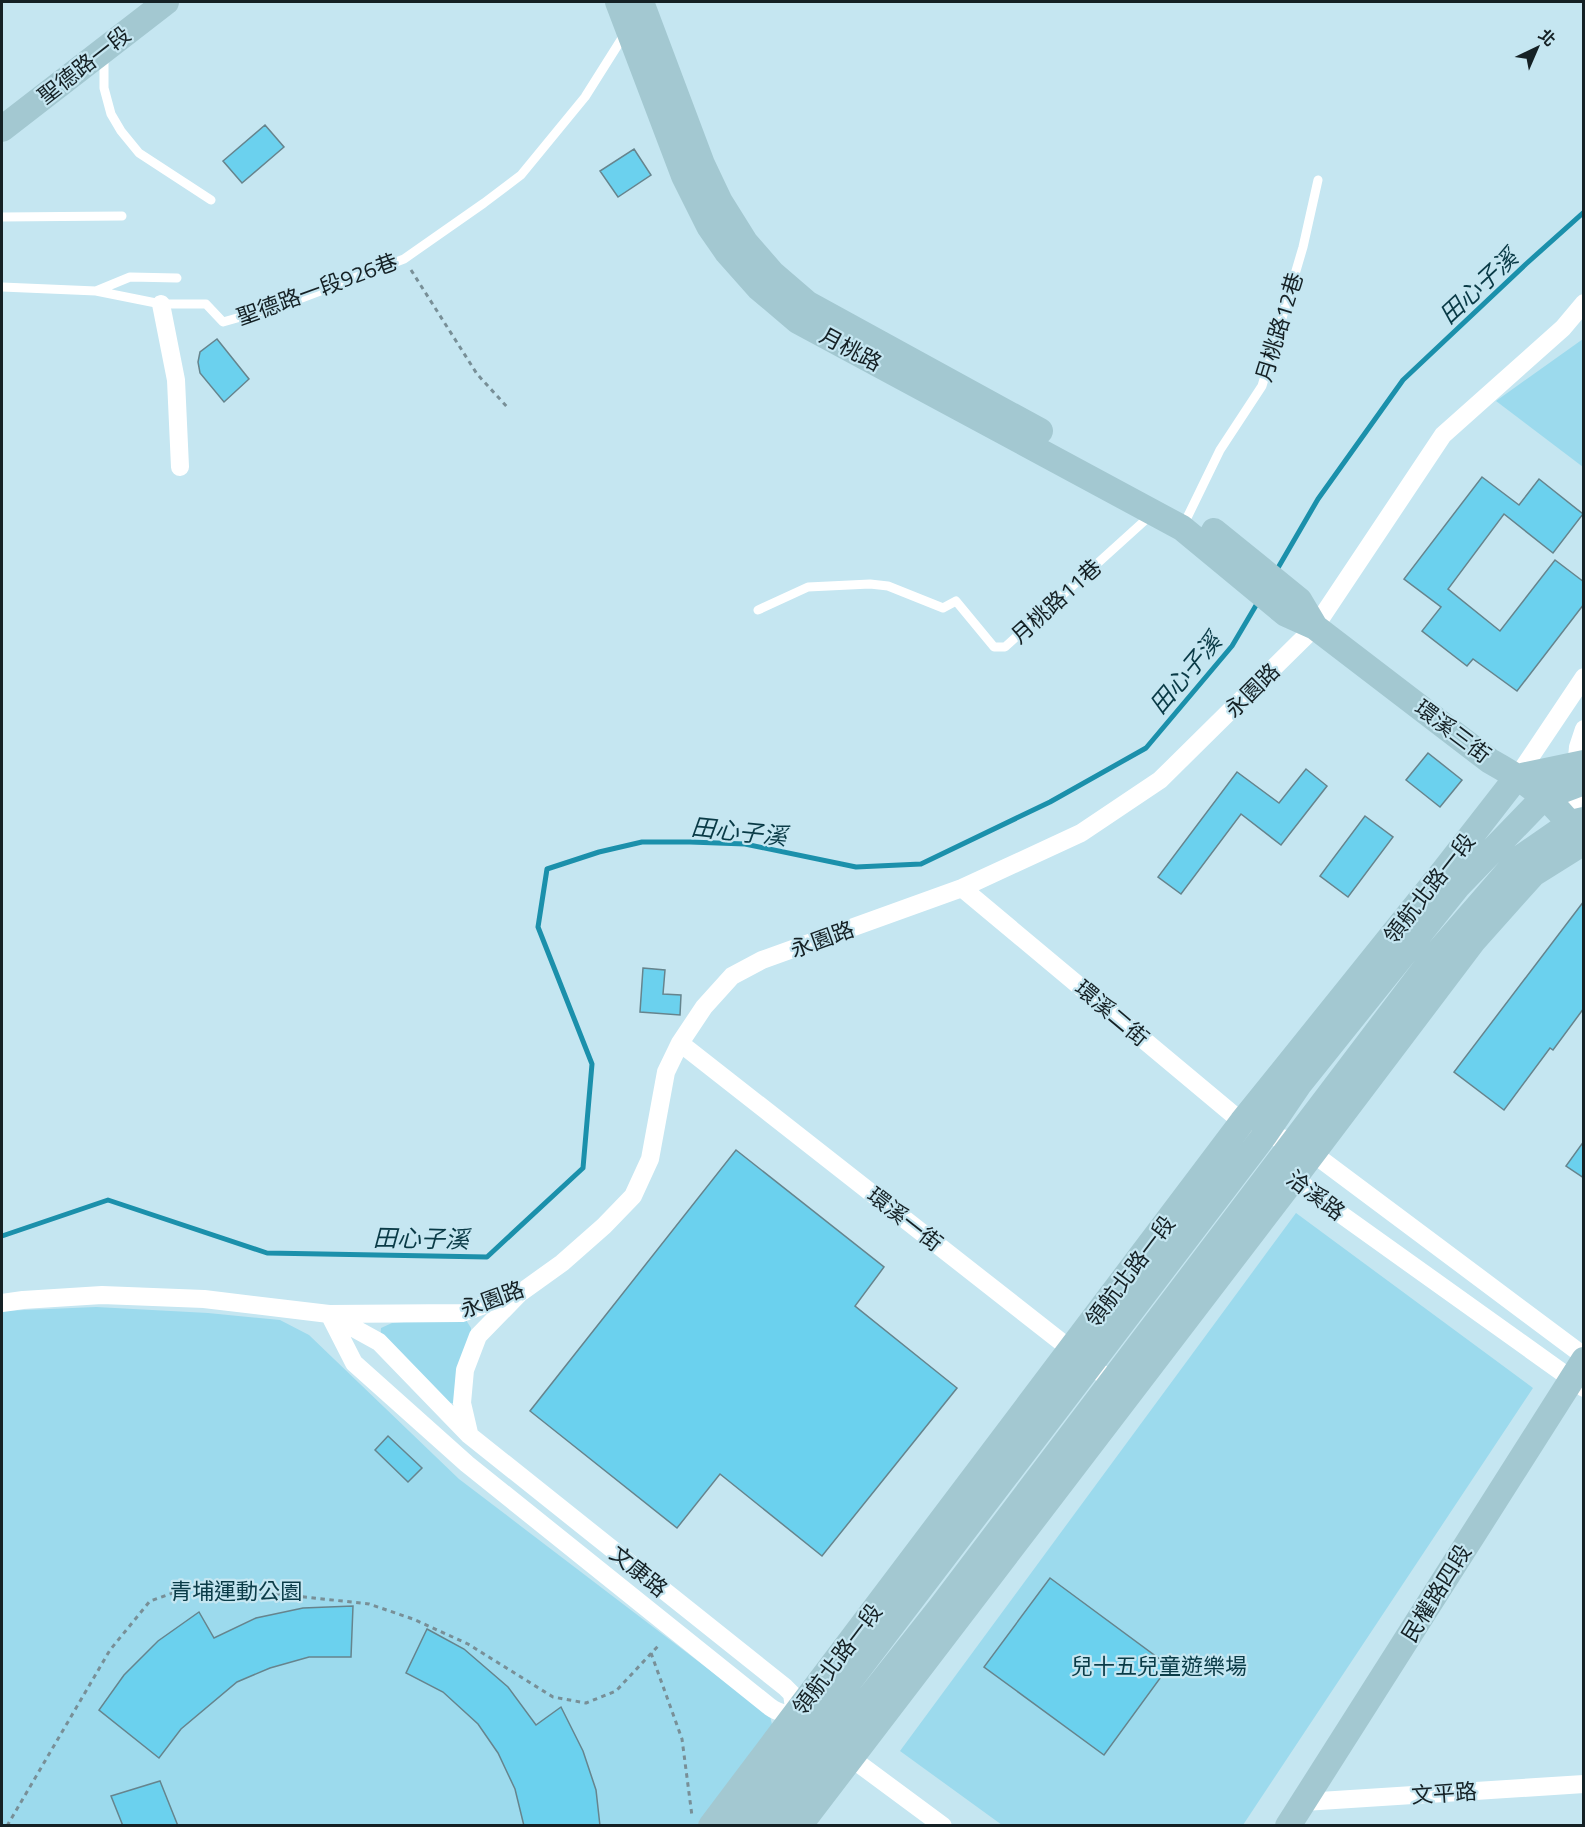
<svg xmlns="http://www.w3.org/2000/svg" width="1585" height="1827" viewBox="0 0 1585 1827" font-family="'Titillium Web','Noto Sans TC',sans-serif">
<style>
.green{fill:#9cdaed}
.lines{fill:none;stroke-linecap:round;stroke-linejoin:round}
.stream{stroke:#1b90ab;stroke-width:5}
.building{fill:#6bd1ee;stroke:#66848d;stroke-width:1.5}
.path{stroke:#788f97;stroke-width:3;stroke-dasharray:4.5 4.5;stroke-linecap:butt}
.lane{stroke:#fff;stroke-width:9}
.street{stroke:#fff;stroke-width:18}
.secondary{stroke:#a3c8d1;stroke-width:26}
.labels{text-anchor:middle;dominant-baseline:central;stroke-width:4.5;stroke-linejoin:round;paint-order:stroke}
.street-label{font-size:22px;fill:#152125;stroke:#c5e6f1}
.park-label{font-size:22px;fill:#0a3b47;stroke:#c5e6f1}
.water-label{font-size:24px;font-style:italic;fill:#093a46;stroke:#c5e6f1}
</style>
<rect width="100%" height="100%" fill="#c5e6f1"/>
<path class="green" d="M1583,339V467L1496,401Z
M1296,1213L1533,1388L1243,1825H1002L900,1751Z
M96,1307L208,1313L280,1320L309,1335L459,1479L770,1716L774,1733L698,1825L2,1826V1311Z
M451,1318L466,1320L471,1328V1340L453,1403L442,1404L380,1342L381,1328L392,1323Z"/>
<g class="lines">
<path class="stream" d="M1275,573L1318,499L1403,380L1526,264L1584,212
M2,1236L108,1200L267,1253L487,1257L583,1168L592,1064L538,927L547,869L599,852L642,842H690L745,844L856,867L921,864L1050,802L1146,748L1232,646L1258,602"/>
</g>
<path class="building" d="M265,125L284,147L242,183L223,161Z
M634,149L651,175L618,197L600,171Z
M217,339L249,379L224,402L200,373L198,362L200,352Z
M1482,477L1519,505L1539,479L1583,514L1553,553L1504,514L1448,589L1500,631L1555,560L1584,582V604L1517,691L1473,659L1467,666L1422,631L1441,607L1404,579Z
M1428,753L1462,780L1440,807L1406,780Z
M1306,769L1327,786L1281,845L1241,814L1181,894L1158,877L1237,772L1279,803Z
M1365,816L1393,837L1348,897L1320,876Z
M1584,901V1008L1553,1050L1550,1048L1504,1110L1454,1072Z
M643,968L665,970L663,994L681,995L680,1015L640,1012Z
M1584,1141V1178L1566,1166Z
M736,1150L884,1267L855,1306L957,1388L822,1556L720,1474L677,1528L530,1411Z
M388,1436L422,1468L408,1482L375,1450Z
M1050,1578L1169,1666L1104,1755L984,1667Z
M353,1606L351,1657H309L270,1668L237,1682L181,1729L159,1758L99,1710L124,1675L158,1641L199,1612L214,1638L256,1618L303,1608Z
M427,1629L464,1649L508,1687L536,1725L561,1707L583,1751L596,1790L600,1826H524L515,1789L498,1753L478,1724L443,1692L406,1673Z
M160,1781L178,1826H123L111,1796Z"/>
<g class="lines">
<path class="path" d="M411,270L477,374L509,409
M651,1653L682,1739L692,1816
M7,1826L110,1650L150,1601L196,1585L369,1604L413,1619L468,1644L553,1697L586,1703L616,1691L658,1646"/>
<path class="lane" d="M104,55V88L111,114L121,131L139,153L211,200
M2,217L122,216
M2,287L96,291L161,304H206L223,322L286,304L404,259L484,203L521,175L585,97L626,32
M96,291L130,277L177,278
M1183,526L1220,450L1262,386L1303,247L1318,180
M758,610L808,587L870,584L888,586L943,608L956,601L994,647H1005L1152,514"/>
<path class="street" d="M161,304L176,380L180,467
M1517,777L1584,677
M1571,823L1578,747L1584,729
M962,888L1242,1122L1264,1136L1295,1140L1584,1356
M680,1043L1120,1388
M1286,1172L1342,1215L1584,1388
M2,1303L23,1300L102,1295L204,1299L329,1314L462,1313L523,1291L562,1263L604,1226L633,1196L650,1159L666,1072L680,1043L704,1007L732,976L762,960L962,888L1081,833L1160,780L1315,627L1443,435L1563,328L1584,303
M329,1314L354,1363L467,1464L770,1707C782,1716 790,1712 802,1720
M330,1315L379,1342L469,1435L785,1687L792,1694L795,1715
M469,1433L462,1403L465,1370L478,1336L519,1294
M843,1752L943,1826
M1304,1802L1584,1784"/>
<path class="secondary" d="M618,2L684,176L709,226L727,252L759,288L798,321L1182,528L1286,614L1315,627L1490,761C1526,781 1562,806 1582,842
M641,2L702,164L720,202L745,242L772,273L808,304L1040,431
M2,129L166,2
M1214,531L1299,600L1315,627
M711,1826L1242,1122L1443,872L1517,777L1584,763
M739,1826L1090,1365L1264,1136L1300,1083L1457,887L1544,797L1584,782
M768,1826L941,1607L1433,958L1519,859L1571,823L1584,820
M799,1826L1294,1178L1474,940L1533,874L1584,842
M1288,1826L1584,1360"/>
</g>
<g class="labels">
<g class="street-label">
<text transform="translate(84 65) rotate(-38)">聖德路一段</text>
<text transform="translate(317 289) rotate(-20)">聖德路一段926巷</text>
<text transform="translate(1279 327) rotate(-73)">月桃路12巷</text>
<text transform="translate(851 349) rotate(28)">月桃路</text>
<text transform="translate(1056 601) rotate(-42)">月桃路11巷</text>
<text transform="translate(1252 690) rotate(-45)">永園路</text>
<text transform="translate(1453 731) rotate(37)">環溪三街</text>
<text transform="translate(1429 888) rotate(-52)">領航北路一段</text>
<text transform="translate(822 939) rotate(-20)">永園路</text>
<text transform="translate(1112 1013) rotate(40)">環溪二街</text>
<text transform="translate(1316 1195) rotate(37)">洽溪路</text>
<text transform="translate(905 1219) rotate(38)">環溪一街</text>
<text transform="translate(1130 1271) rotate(-53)">領航北路一段</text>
<text transform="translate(492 1299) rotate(-20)">永園路</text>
<text transform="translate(639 1571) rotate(39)">文康路</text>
<text transform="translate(1436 1593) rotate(-58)">民權路四段</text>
<text transform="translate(837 1659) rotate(-53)">領航北路一段</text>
<text transform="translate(1444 1793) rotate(-4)">文平路</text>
</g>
<g class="park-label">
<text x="236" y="1591">青埔運動公園</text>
<text x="1159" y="1666">兒十五兒童遊樂場</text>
</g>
<g class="water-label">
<text transform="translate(1478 286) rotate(-43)">田心子溪</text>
<text transform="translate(1185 673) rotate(-50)">田心子溪</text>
<text transform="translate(739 831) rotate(6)">田心子溪</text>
<text transform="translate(421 1238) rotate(1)">田心子溪</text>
</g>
</g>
<rect width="1585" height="1827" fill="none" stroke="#152125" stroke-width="6"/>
<g transform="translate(1537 48) rotate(44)" stroke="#c5e6f1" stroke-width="4.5" paint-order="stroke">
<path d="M0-4.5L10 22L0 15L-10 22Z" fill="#152125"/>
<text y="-9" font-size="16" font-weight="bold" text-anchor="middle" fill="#152125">北</text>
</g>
</svg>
